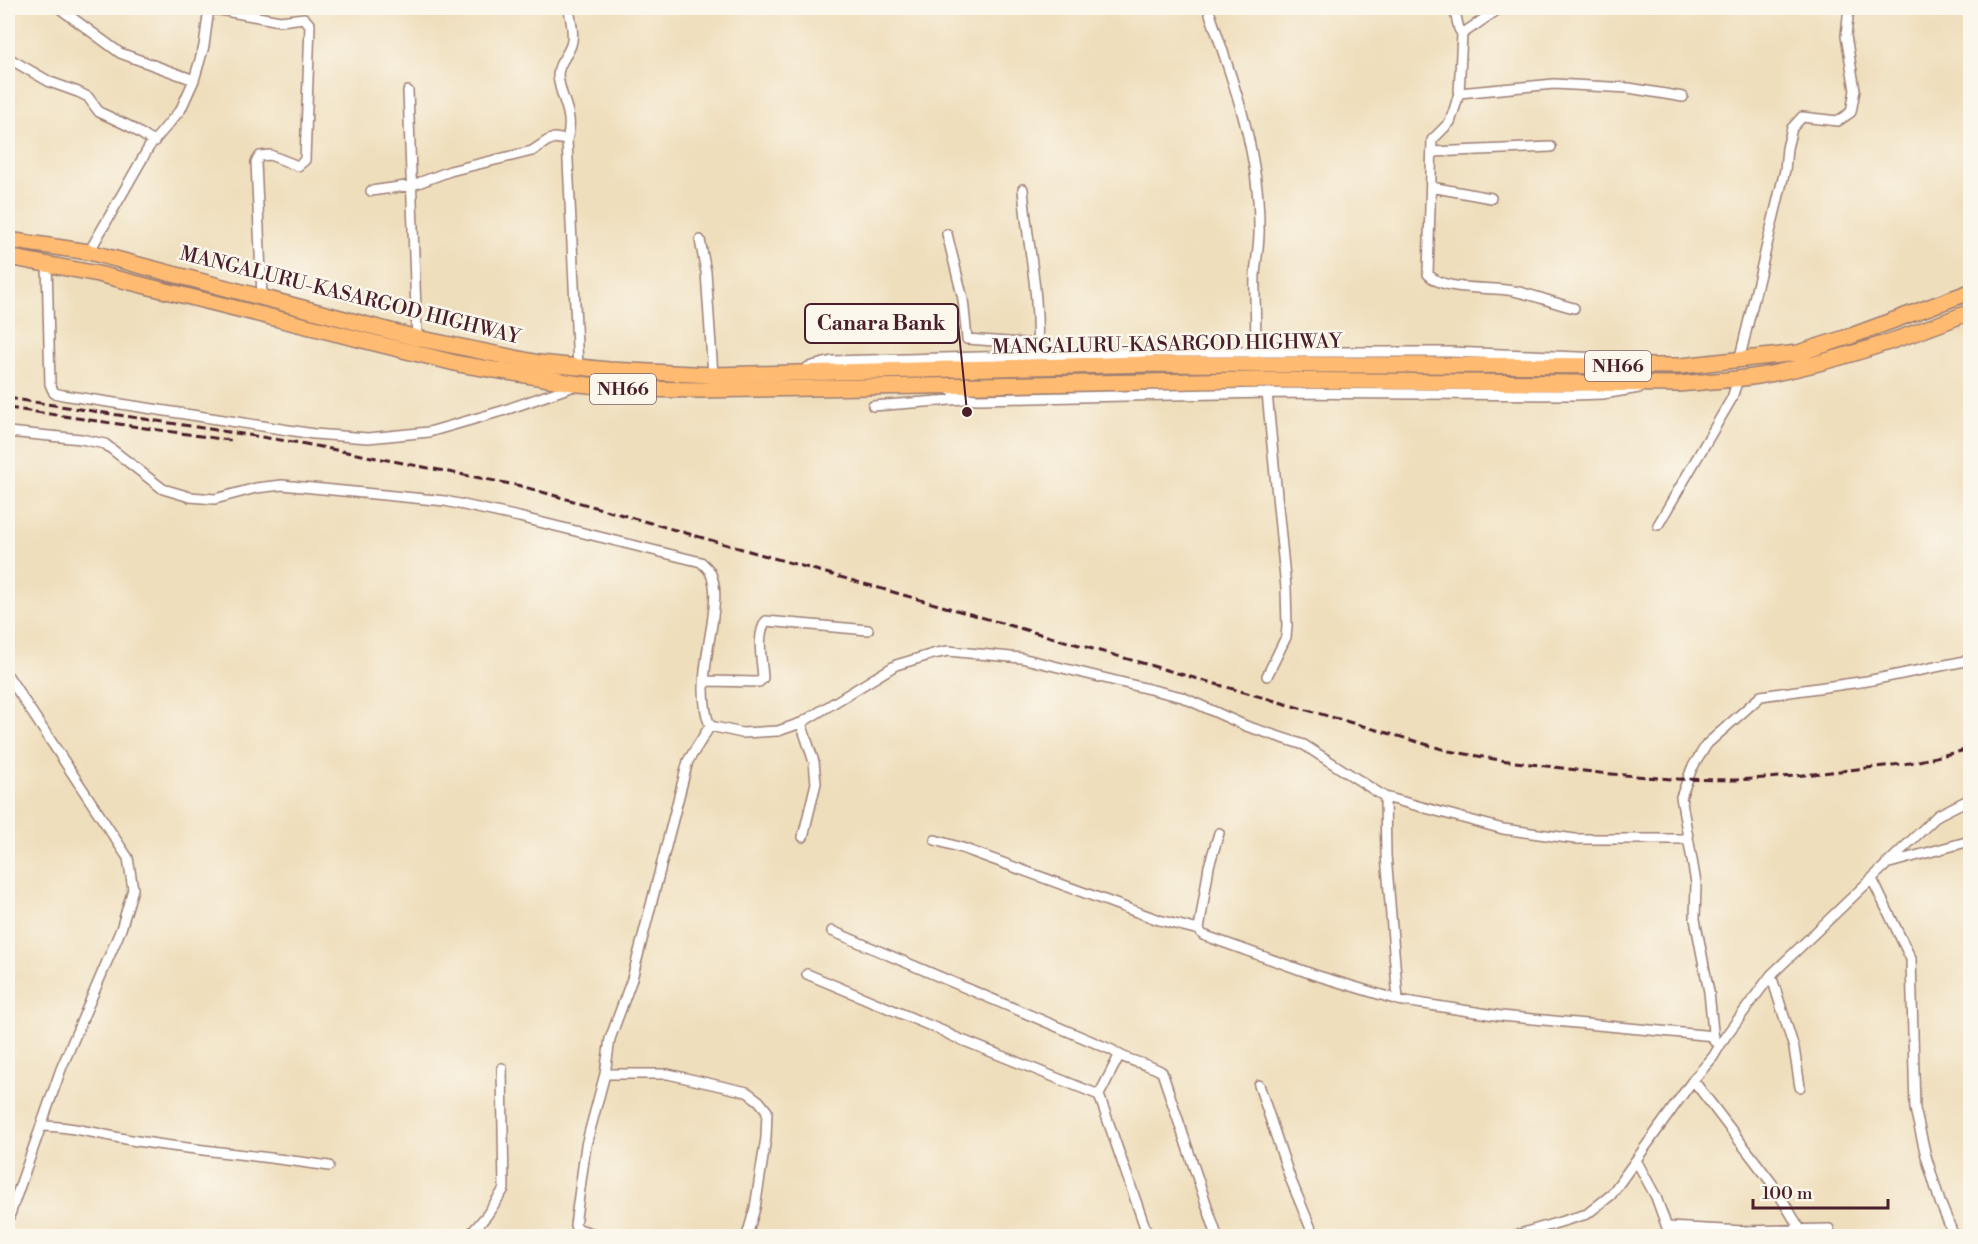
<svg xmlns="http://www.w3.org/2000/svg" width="1978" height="1244" viewBox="0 0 1978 1244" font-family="'Libre Bodoni',serif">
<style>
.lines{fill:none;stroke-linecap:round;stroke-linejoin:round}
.minor-casing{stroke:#9c7e74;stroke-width:12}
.highway-casing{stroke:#9c7e74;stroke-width:18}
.minor{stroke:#fff;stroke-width:9}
.highway{stroke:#ffbb71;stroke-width:15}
.rail{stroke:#4a1f2b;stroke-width:3;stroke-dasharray:9 4.5;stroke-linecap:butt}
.labels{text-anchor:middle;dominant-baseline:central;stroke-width:5;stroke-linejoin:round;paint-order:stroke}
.shield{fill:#fbf7ec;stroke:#7f6065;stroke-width:1.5}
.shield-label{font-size:18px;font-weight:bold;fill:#4a1f2b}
.street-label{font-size:20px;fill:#4a1f2b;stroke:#fbf7ec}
.leader{fill:none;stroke:#4a1f2b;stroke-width:2}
.callout-dot{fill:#4a1f2b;stroke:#fbf7ec;stroke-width:2}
.callout{fill:#fbf7ec;stroke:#4a1f2b;stroke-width:2}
.callout-label{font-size:21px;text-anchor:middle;font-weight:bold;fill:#4a1f2b}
</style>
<rect width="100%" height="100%" fill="#fbf7ec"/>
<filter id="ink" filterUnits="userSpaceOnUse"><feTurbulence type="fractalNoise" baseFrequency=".0167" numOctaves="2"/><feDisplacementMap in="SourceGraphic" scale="12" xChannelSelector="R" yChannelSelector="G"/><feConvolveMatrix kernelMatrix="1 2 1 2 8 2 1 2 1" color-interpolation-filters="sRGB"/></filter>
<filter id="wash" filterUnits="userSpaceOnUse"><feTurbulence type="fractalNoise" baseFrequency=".008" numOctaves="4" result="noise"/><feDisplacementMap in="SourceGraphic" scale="24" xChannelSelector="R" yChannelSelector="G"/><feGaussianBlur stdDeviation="1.35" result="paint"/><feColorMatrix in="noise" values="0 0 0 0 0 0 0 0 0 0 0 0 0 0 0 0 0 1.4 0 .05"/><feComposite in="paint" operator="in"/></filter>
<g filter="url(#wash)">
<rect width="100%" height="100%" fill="#efdebc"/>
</g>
<g filter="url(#ink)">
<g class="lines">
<defs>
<path id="minor" d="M59,8L120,53L194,80
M209,8L280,21L304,18L310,25L305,160L298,166L270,155L260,156L256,162L262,297
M569,8C570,19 575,33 571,45C567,57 558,63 558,75C560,100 575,112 567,140L578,367
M1208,8C1232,78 1259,149 1259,225C1260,242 1256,259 1255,276C1254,303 1258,331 1254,358
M1454,8L1459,29L1462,34L1459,93L1455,107L1450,122L1432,140L1428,274C1442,292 1492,286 1514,291C1534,295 1554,303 1574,308
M1462,34L1500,8
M8,58L50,82L78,92L88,97L99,112L129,126L154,142
M408,91L417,338
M1459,93L1554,84L1629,88L1683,97
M1432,152L1551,147
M1431,187L1491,198
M1023,189C1027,242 1040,295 1037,349
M371,191L413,185L450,171L532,151L547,141L554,138L567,140
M947,234L963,299L967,339L1037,344
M700,240L706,272L713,375
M89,252L149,147L181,109L194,80L204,46L209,8
M47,263L50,384L54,393L63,395L314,434L368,438L429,432L502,411L577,385
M1739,361L1785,170L1787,148L1792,128L1802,117L1838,121L1851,112L1855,90L1846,36L1849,8
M808,367L832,361L1157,352H1451L1627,359
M946,387C957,395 965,399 979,399L1267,393L1573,395L1603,394L1639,388
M873,406L964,399
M8,432L81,439L105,444L163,489L190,497L215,499L256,488L282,485L445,501L519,517L701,562C704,565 708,568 710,572C718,588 714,607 712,624C707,655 698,696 710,726
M1658,525L1732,398L1738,379
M8,676L128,858L133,889L121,929L61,1069L8,1220
M1267,676L1286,637L1287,626L1286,588L1267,393
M706,681L759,682L763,678C762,661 756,635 766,621L868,630
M801,723L814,762L816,783L803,837
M710,726L742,733L778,731L801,723L896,665L933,654L948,651L1021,658L1182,697L1246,726L1304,745L1385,797L1503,829L1575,839H1687
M1385,797L1386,855L1398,1000
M935,840L962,848L1159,920L1199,930L1203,935L1315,975L1398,1000L1501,1016L1714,1036
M1886,864L1970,841
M1872,879L1911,959L1915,1109L1926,1156L1940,1202L1954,1236
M1199,930L1209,866L1219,833
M832,931L1112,1050C1126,1062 1146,1062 1162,1072L1217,1236
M807,974L945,1032L952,1036L1099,1095
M1771,975L1794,1048L1800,1087
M1714,1041L1709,992L1695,919L1696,883L1681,797L1692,768L1707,744L1761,696L1867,681L1970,660
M1119,1056L1099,1095L1148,1236
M605,1074H668L747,1092L759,1101L767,1111L766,1138L755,1208L747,1236
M1693,1080L1774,1186L1800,1229
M1259,1085L1290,1178L1314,1236
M41,1126C73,1126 105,1136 137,1141C200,1151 265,1156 329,1166
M1636,1160L1656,1197L1670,1236
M1668,1227L1744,1231L1829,1229L1831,1236
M469,1236L487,1215L504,1189L502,1068
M600,1236L576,1228L575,1225L586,1145L605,1074L610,1039L632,979L688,761L710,726
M1513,1236L1587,1214L1611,1195L1693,1080L1713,1057L1725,1037L1771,975L1938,815L1970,799"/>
<path id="highway" d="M8,240L89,252L417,338L539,363L609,370L713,375L1152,364L1681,366L1798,353L1851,336L1970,292
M8,257L98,274L459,364L579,384L627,389L700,390L1254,380L1679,384C1710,381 1740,380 1770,374C1839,361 1905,338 1970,312"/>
</defs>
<use href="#minor" class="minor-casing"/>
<use href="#highway" class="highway-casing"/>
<use href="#minor" class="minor"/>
<use href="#highway" class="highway"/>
<path class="rail" d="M8,398L300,443L521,486L1384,732L1449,751L1500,760L1600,773L1671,779L1736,780L1796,776L1910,763L1970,749
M8,408L235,441"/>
</g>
</g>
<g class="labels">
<g class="shield">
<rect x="1585" y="351" width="66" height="30" rx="4.5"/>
<rect x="590" y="374" width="66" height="30" rx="4.5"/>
</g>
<g class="shield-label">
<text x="1618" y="366">NH66</text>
<text x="623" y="389">NH66</text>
</g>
<g class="street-label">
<text transform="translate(350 296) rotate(14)">MANGALURU-KASARGOD HIGHWAY</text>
<text transform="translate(1167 345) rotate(-1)">MANGALURU-KASARGOD HIGHWAY</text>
</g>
</g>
<path class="leader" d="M967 412L958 323"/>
<circle class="callout-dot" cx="967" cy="412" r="6"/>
<rect class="callout" x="805" y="304" width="153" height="39" rx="6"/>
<g class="callout-label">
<text x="881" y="330">Canara Bank</text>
</g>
<rect width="1978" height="1244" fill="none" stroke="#fbf7ec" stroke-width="30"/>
<path d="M1753 1199v9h135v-9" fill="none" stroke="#4a1f2b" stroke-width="3"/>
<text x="1762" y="1199" font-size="18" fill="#4a1f2b" stroke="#fbf7ec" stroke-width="4.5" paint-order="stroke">100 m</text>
</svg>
